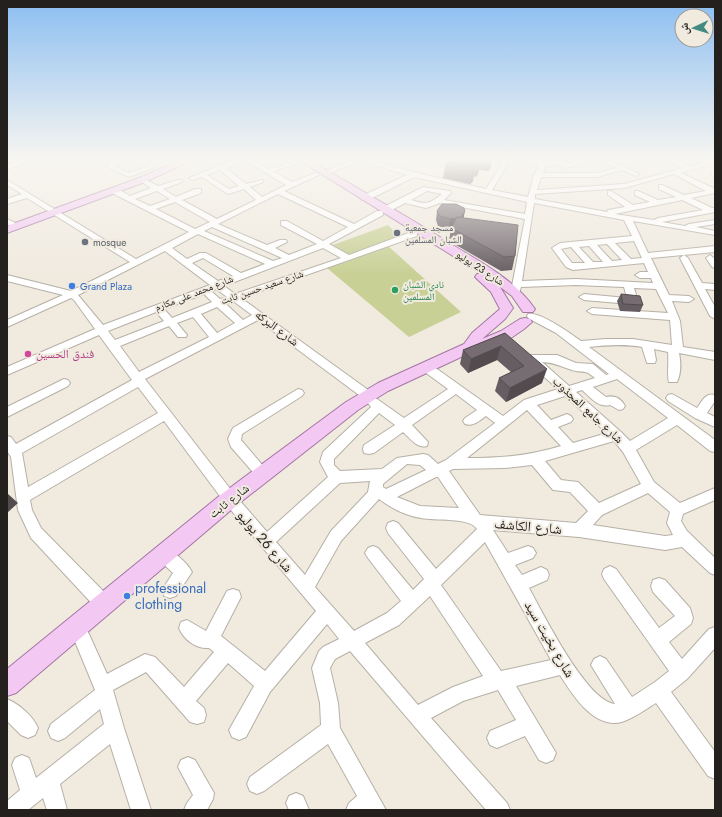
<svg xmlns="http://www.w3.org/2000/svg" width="722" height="817" viewBox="0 0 722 817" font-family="Jost,'Noto Naskh Arabic',sans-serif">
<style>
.green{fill:#c9d095}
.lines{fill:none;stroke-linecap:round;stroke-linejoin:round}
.minor-casing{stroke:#b6b0a6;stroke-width:2}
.major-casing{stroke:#a576a4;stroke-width:2}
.minor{fill:#fff;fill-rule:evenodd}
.major{fill:#f3c9f4;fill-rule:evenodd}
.wall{fill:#655d61}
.shaded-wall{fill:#534c4f}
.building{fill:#766c71;stroke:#534c4f}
.worship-dot{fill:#6b7280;stroke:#f0eadf;stroke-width:1.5}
.shop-dot{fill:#3f7fe0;stroke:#f0eadf;stroke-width:1.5}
.leisure-dot{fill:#2e9e5b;stroke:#f0eadf;stroke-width:1.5}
.hotel-dot{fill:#d1479c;stroke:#f0eadf;stroke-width:1.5}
.labels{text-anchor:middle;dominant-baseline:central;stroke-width:4;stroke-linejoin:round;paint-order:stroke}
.far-worship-label{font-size:10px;fill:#5b616d;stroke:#f0eadf;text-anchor:start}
.far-street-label{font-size:10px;fill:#23201d;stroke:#f0eadf}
.far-leisure-label{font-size:10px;fill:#27864d;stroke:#f0eadf;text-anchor:start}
.far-shop-label{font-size:10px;fill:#366cbe;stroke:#f0eadf;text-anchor:start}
.street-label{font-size:12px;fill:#23201d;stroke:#f0eadf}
.hotel-label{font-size:12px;fill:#b23c85;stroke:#f0eadf;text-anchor:start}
.near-street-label{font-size:14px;fill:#23201d;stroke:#f0eadf}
.near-shop-label{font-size:14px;fill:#366cbe;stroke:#f0eadf;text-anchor:start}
</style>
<rect width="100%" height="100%" fill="#f0eadf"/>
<path class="green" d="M388,225L400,238L348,257L330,246Z
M387,245L461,312L409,337L327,268Z"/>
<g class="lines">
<defs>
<path id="minor" d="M23,160H33L7,169V165Z
M117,160H128L113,165L129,173L152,165L155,167L129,177L106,166L109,163Z
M234,160H243L226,168L246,184L263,180V182L250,187L262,197L286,185L245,160H253L268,169L300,161V163L273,171L292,182L316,173L321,174L284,191L354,224L377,211H382V208L423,187L450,191L451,193L444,200L525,214L527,202L414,177L368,200H362V196L407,175L371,164L370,163L373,161L422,174L486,189L504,160H510L492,190L528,197L534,175L539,165L523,160H547V162L559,160L567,164L582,160H593L566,168L558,164L545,166L543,173H597L616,168L601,160H610L639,174L636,176L622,170L597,177H541L537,190L624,184L683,168L667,160H676L690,166L715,160V163L681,173L715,189V193L691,198L712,208H715V212L662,222L685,226L689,224L715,220V224L696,227L715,231V235L633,221L648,253L715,246V252L651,258L669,295L689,296L694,299L689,302L672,301L680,321L683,347L715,352V360L679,353C681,362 681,374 677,382H669C667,378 669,359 668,352L654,349L656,360L655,363H647L642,347C625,344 607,345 589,347L715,440V452L710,451L677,425L636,450L654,482L680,503L715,488V500L683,514L681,521L687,531L715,558V575L710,573L682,547L665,550L579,537L493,530L508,553L528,546L533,548L536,553L533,558L515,565L522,575L541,567L547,570L549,575L547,580L529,588C543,613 586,701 615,704L591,665L594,659L600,656L606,659L632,697L655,682L669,671L604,579L602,574L604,569L610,566L616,569L659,628L675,616L653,592L651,586L653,580L659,578L665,580L690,608L693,618L691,624L669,642L682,659L709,629L715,627V648L687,679L671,692L715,752V779L708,776L656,703C646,709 627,723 615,723C590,723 572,694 560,675L516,686L556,753L553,760L546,763L539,760L525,736L497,748L490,745L487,738L490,731L516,720L498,690L463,701L431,718L507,803L510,810H486L350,651L335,659L330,668L338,703L340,728L386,810H346L349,803L357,796L328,744L264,791L257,794L250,791L247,784L250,777L321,725L320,703L312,668L319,651L323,647L339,639L327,624L270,692L246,737L239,740L232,737L229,730L254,686L228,663L196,701L204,708L206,715L204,722L197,724L190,722L146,672L113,690L124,728L151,810H131L110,744L60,784L67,810H47L43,798L28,810H7V801L20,790L12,765L15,758L22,755L29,758L36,778L104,724L100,709L65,738L58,741L51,738L48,731L51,724L95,690L69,627L71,621L77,619L83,621L107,674L145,654L155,657L184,687L214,652L209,648C196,649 184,640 179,628L181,622L187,620L206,631L227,591L233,589L239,591L241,597L221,636L265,671L316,611L225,503L164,421L30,500L32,510L41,528L110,598L112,604L110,610L104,612L98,610L31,538L18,510L11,457L7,451V436L11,437L16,444L132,380L99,335L7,375V367L95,329L74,300L71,298L7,327V320L63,295L7,281V275L71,291L130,262L27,198L7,204V199L22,194L7,185V180L136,259L189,232L112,193V189H118L130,196L151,188L140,181V179H144L158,186L178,180H182V182L163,189L176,197L195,189H201V193L182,200L217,219L256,200L244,189L228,194L202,177L192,180L189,178ZM220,170L239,186L229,189L207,175ZM674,174L706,191L684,195L662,185H659V189L676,197L658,200L638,191H635V195L650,202L633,205L611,191H608V195L625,207L608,210L607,212L535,199V194L624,188ZM157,191L170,199L150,206L135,199ZM427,191L442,194C429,204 427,205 411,200ZM278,194L348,227L323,241L287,221H281V225L317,244L289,255L275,248L287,242L286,240H280L267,245L218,224ZM682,200L703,210L658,218L654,220L615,214ZM175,202L210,222L195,229L156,209ZM405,203L426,208L440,203L525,219L511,291L513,293H519L521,287L576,285L624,287L627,298L584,294L579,297L584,300L630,304L633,303L637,298L634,288L656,289L668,313L592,308L587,311L592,314L670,320L672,345L633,339H606L581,341C571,334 540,311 528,314L527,316L528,318L556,333L609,374L606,375L593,364L576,363L557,355H526L525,358L526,361L558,389L524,400L503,416L430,364H422L420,367L422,370L448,389L404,418L377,399L373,398L369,399L367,402L371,407L323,452L320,462L328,477L267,532L235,495L145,379L258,320L363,398L367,399L371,398L373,395L371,392L241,298L417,236V232H411L349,255L329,244L383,215V212H388ZM534,203L624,220L632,236L560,243L552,248L566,267L573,270L644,263L648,272H640L635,275L640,278H651L653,283L576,279L522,281ZM212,227L282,258L273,261L204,231ZM198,234L265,264L241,273L206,253H200L187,259L172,248ZM634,241L641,256L642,258L631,259L615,243ZM607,244L622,260L612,261L597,245ZM589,246L603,262H593L579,247ZM571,247L585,263H572L561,249ZM323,248L341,258L235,294L224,286ZM165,251L210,285L103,325L78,295ZM203,258L233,276L218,281L192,263ZM216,289L227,297L220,299L211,291ZM204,294L212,302L172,318L164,309ZM233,301L252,315L243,320L226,304ZM217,307L235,323L217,333L201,314ZM156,312L164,321L115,340L108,331ZM193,317L209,337L139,372L120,346L169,326L178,337H186L187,335L177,323ZM542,362C557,363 559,366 572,370C585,374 583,368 595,378L569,386ZM617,379L668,418L630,441L621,432L576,392L582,390C590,397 598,408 610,405L619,410L623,409L625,406C621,398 614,395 606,397L593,387ZM138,387L158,413L28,487L22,453ZM456,394L477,410L465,418L463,421L465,424C473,427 479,421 486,416L495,423L446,460L438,464L428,455L423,454L397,458L382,469L340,471L334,465V459L379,413L395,425L364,445L363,449L364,453L369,454L374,453L403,432C410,438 417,449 427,446L428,442L412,425ZM565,396L607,433L573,443L558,427L571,422L573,419L571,416L567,414L551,420L537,405ZM527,410L561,446C528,456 501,458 467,458ZM614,441L623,452L641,484L599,503L578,482L561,480L545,461ZM407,464L420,465L426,470L386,489L383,487V484ZM532,465L553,490L570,492L588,511L576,523L480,515L449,471L453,469L505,468ZM436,477H438L459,508L420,506L397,497ZM370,481L368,492L331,531L305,575L276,542L340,483ZM648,493L670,512L667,523L673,535L665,536L593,525L602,515ZM379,499C391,508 406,516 421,518C434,521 470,517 477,529L436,569L398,523L393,521L388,523L386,528L388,533L424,579L413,590L378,548L373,546L368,548L365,553L368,558L401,601L387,613L354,631L315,587L341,541ZM485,542L551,660L501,671L441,585ZM430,596L483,676L453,687L418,705L365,643L399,625Z
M353,160L360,161L327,174L322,173Z
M713,172H715V177L710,174Z
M7,219L20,225L21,227L17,229L7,224Z
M684,255L688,258L702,283L715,284V290L705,289L715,307V319L710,316L680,258Z
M710,255L715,259V268L712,267L706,258Z
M64,379L68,380L70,383L68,386L7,417V407Z
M298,389L302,390L304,393L302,396L242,434L241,440L270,474L268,478L263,480L258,478L231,447L228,439L233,428Z
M672,394L697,408C702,401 706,392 715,395V401L707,413L715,417V427L695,418L668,401L666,398L668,395Z
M163,547C173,551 187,562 192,572L176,596L170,598L164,596L162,590L173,573L158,559L155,554L158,549Z
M7,699C19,704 33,716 38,728L35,735L28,738L21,735L7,721Z
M188,757L195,760L214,793L213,799L207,810H184L187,803L193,795L178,767L181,760Z
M296,793L303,796L309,810H289L286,803L289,796Z"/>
<path id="major" d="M181,160H193L145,182L7,233V226L139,178Z
M299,160H309C357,188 405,215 451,244C482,263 514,279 535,309L533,312H523L512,296L491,280L500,287L513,308L505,319L482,339L501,331L520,319L525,318L530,319L532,322L524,329L511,338L497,344L474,351L388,391L358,410L237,505L16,693L7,696V669L223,493L346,402L378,383L464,344L472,333L500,309L491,292L475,277L477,274H482Z"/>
</defs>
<use href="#minor" class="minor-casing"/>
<use href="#major" class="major-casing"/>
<use href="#minor" class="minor"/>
<use href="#major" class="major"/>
</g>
<path class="wall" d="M450,160H499L498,162L492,160L490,169L488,171L479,170L478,174L476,177L473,176V181L470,184L443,178L445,166Z
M437,211L464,218L515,256L512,270L501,271L449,241L451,228L449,229L438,226L436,220Z
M621,294L643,305L640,312L620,311L617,301Z
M505,333L542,383L506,402L495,391L499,378L511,372L497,360L468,373L460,364L463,350Z"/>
<path class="shaded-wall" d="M490,160H492L490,169L488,171Z
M458,161L457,169L455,165Z
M480,162L478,174L476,177L478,165Z
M475,169L473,181L470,184L472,172Z
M465,211L463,221L459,227L449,229L450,219Z
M501,346L497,360L468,373L471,359Z
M547,369L542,383L506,402L510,388Z
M8,494L18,503L7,513V495Z"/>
<path class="building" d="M450,160H469L480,162L478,165L458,161L455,165L475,169L472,172L445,166Z
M442,204H456L464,208L465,211L460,218L457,217V218L450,219L440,216L437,211Z
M457,217L518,225L515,256L504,257L451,228Z
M621,294L640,296L643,305L623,304Z
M505,333L547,369L510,388L499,378L524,366L501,346L471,359L463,350Z"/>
<linearGradient id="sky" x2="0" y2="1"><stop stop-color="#8cbef1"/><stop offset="0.58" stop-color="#f8f6f1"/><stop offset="1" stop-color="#f8f6f1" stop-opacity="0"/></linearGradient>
<rect width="722" height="275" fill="url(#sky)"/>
<g class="worship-dot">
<circle cx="397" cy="233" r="4"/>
<circle cx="85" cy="242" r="4"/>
</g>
<g class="shop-dot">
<circle cx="72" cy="286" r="4"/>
<circle cx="127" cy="596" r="4"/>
</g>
<circle class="leisure-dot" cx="395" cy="290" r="4"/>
<circle class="hotel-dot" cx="28" cy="354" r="4"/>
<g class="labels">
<g class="far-worship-label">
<text x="405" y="227">مسجد جمعية<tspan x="405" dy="12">الشبان المسلمين</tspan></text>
<text x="93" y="242">mosque</text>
</g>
<g class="far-street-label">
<text transform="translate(480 268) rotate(33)">شارع 23 يوليو</text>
<text transform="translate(262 287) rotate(-19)">شارع سعيد حسين ثابت</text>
<text transform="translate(194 293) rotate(-21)">شارع محمد على مكارم</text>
</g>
<g class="far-leisure-label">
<text x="403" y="284">نادي الشبان<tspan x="403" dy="12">المسلمين</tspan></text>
</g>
<g class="far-shop-label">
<text x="80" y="286">Grand Plaza</text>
</g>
<g class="street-label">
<text transform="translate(277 328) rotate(37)">شارع البركه</text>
<text transform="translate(588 410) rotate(43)">شارع جامع المجذوب</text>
<text transform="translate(229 501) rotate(-38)">شارع ثابت</text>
</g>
<g class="hotel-label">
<text x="36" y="354">فندق الحسين</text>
</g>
<g class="near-street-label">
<text transform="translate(528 526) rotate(5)">شارع الكاشف</text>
<text transform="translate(265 541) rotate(49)">شارع 26 يوليو</text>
<text transform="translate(550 639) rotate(60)">شارع بخيت سيد</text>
</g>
<g class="near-shop-label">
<text x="135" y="588">professional<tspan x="135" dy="16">clothing</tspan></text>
</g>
</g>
<rect width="722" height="817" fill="none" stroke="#23201d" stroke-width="16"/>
<g transform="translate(694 28) rotate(266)"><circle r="19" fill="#f0eadf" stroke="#9e9991"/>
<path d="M0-3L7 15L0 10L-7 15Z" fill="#448a81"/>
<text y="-6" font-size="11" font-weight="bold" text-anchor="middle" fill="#23201d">ش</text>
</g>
</svg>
